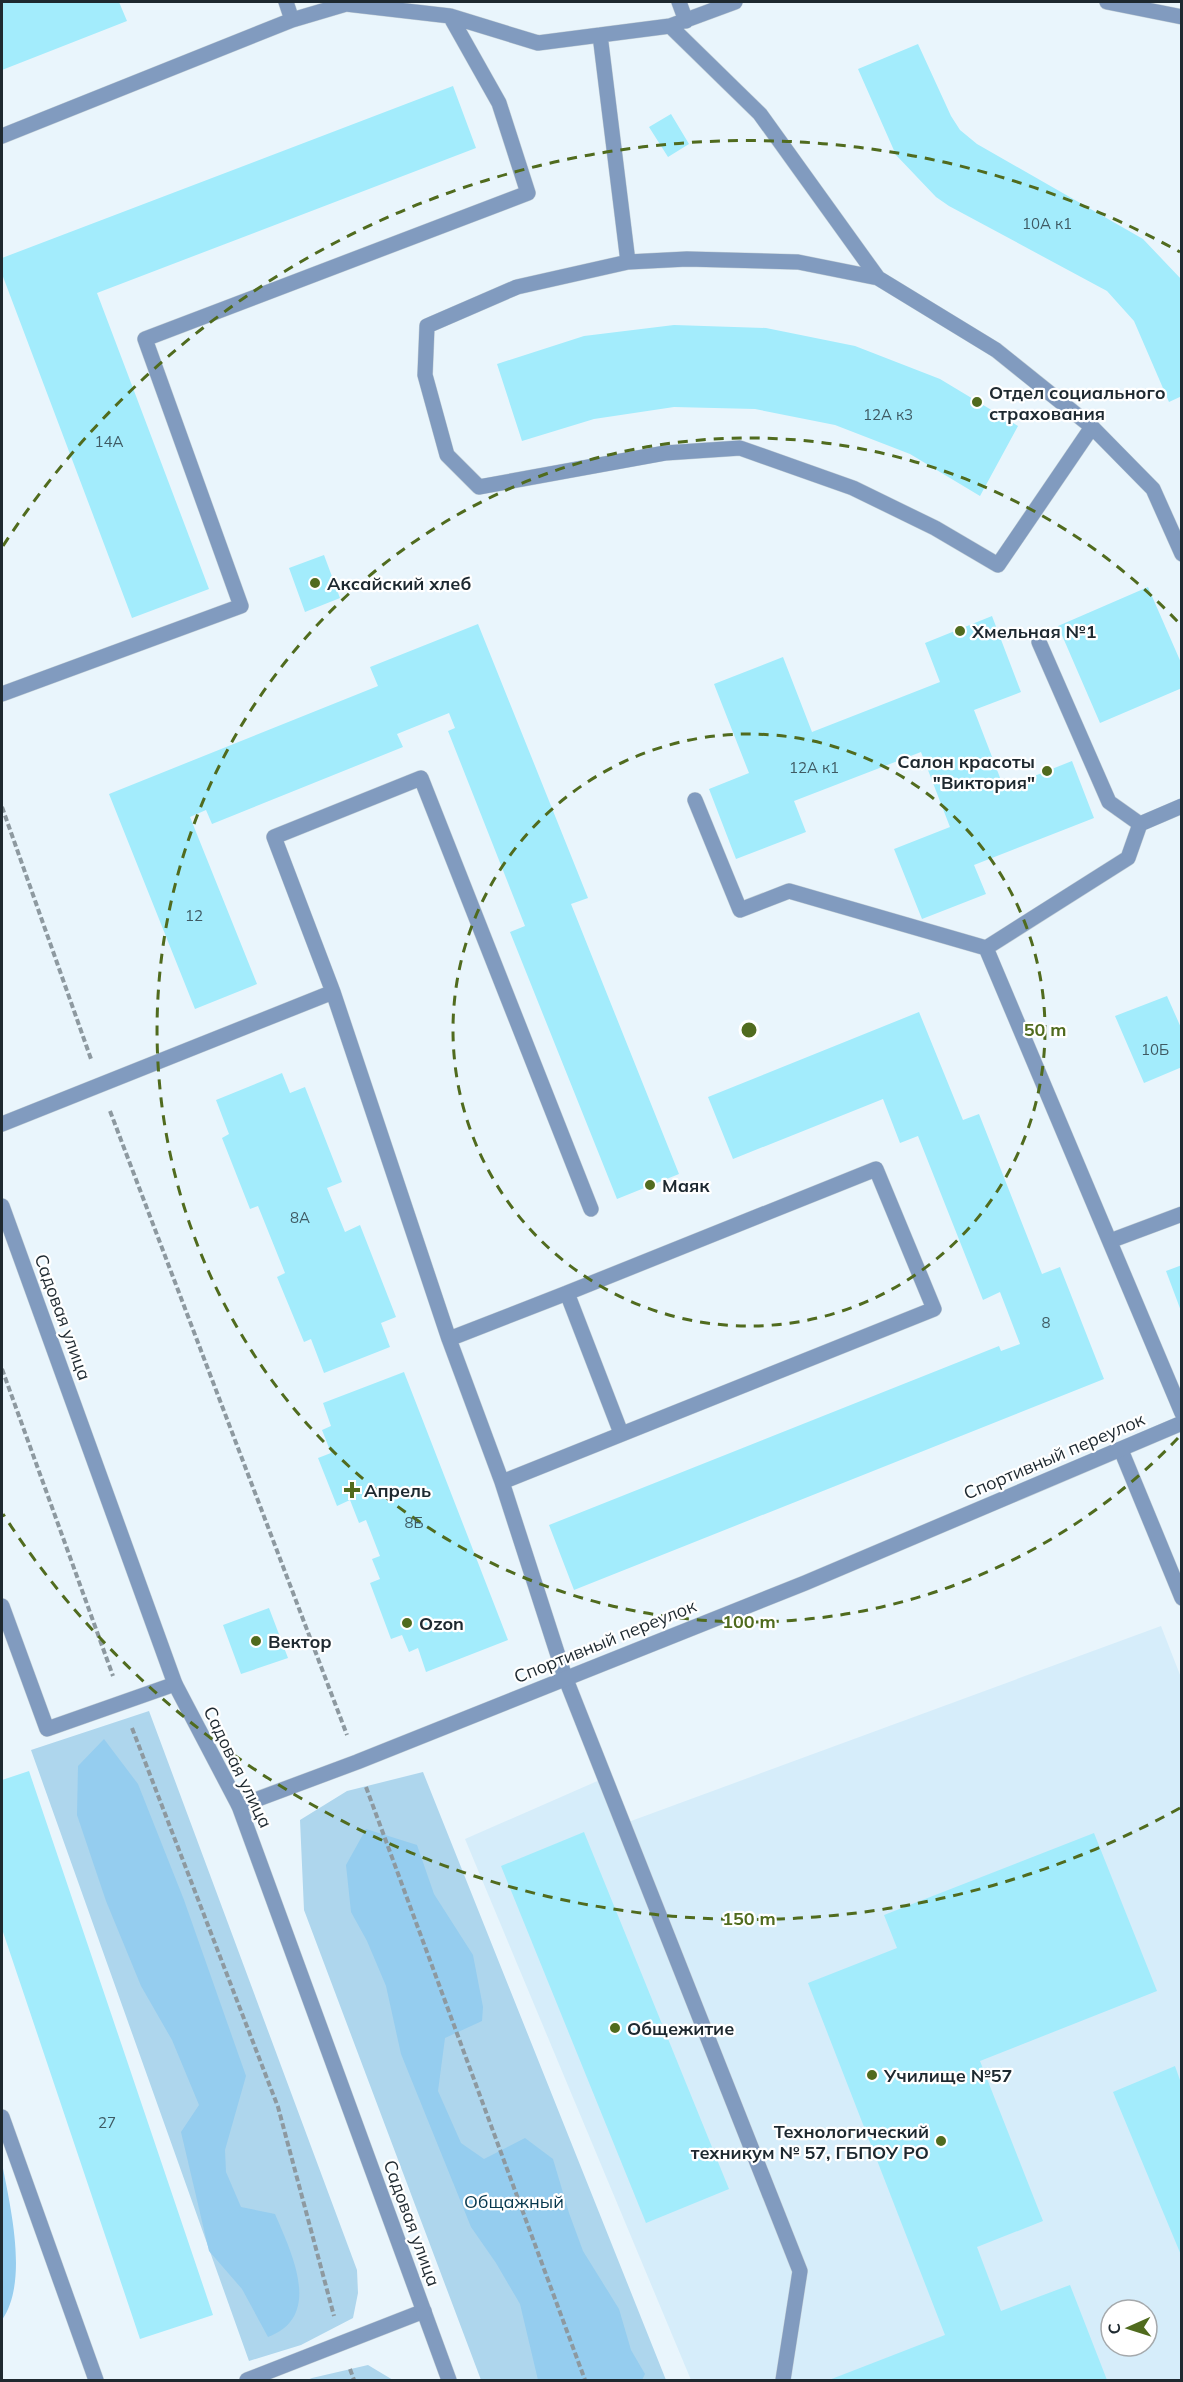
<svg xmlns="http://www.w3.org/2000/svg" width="1183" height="2382" viewBox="0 0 1183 2382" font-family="Mulish,sans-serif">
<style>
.built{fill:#d6edfa;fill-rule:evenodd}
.green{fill:#aed6ed}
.forest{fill:#95cdef}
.building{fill:#a3ecfc}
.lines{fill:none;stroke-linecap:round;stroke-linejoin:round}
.service-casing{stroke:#c4d0d7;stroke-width:16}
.minor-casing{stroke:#c4d0d7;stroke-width:16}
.tertiary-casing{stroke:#c4d0d7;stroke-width:16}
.path{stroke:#8d99a0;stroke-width:4;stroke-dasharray:6 3;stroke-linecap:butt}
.service{stroke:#819bbf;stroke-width:15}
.minor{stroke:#819bbf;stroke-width:15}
.tertiary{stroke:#819bbf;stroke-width:15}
.ring{fill:none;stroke:#506b1e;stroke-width:3;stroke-dasharray:10 8}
.poi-dot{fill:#506b1e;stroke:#fff;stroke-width:2}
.labels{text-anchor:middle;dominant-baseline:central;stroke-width:4.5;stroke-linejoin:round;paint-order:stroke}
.number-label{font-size:15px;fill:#3f5a63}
.poi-label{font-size:18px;font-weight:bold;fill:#1e2930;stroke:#fff;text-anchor:start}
.street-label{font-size:18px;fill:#1e2930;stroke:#fff}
.park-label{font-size:18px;fill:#07384e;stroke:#fff}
.centre{fill:#506b1e;stroke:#fff;stroke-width:3}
.ring-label{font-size:18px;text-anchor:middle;font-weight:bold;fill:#506b1e;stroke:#fff;stroke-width:4.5;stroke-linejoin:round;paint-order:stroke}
</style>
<rect width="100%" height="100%" fill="#e9f5fc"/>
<path class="built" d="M1161,1626L1182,1680L1181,2380H691L465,1839L602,1779L623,1824ZM1111,2310H1147V2346H1111Z"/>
<path class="green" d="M149,1711L357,2270L358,2293L353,2318L301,2345L249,2361L31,1750Z
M423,1772L666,2380H481L304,1910L300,1820L347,1791Z
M368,2365L393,2380H307L312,2378Z"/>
<path class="forest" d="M104,1739L138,1784L184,1900L246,2076L225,2150L226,2172L241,2207L275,2214C291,2252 324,2316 268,2337L242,2289L209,2251L181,2132L199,2105L172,2040L141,1986L106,1901L77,1815L78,1766Z
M366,1829L417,1845L434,1894L473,1955L483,2007L482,2021L445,2038L438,2091L461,2143L484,2159L525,2138L553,2159L569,2213L583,2251L619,2309L631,2350L645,2374L642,2380H538L520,2304L496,2263L471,2227L401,2054L386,1986L367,1941L351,1912L346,1865Z
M2,2163C10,2206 29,2281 2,2320Z"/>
<path class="building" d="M2,2H119L127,21L2,70Z
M918,44L951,116L960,130L977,144L1143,239L1181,279L1182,396L1169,402L1134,321L1107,291L949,206L936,197L896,155L858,69Z
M453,86L476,148L97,293L209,589L132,618L2,274V258Z
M671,114L689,144L668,157L649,127Z
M674,325L766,328L855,346L940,379L1018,426L980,496L910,454L835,425L755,409L674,407L594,419L522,441L497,364L584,336Z
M324,555L340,598L305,612L289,568Z
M1148,587L1182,665V688L1100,723L1058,626Z
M992,616L1021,692L974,710L1004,788L1072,761L1094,818L974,865L986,894L922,919L894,849L950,827L921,752L794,801L806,832L736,859L709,789L749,773L714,684L783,657L812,732L940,682L925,643Z
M478,624L588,898L571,904L679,1174L617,1199L510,932L525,926L448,731L455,728L449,713L397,734L403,747L212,824L206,810L190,817L257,984L195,1009L109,794L378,686L370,667Z
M1167,996L1182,1030V1067L1144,1083L1115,1016Z
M919,1012L963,1120L979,1114L1042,1274L1060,1267L1104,1379L574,1590L549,1525L999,1346L1001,1351L1020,1344L1000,1292L983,1300L918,1136L900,1143L883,1099L733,1159L708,1097Z
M282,1073L290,1093L305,1087L342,1182L327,1188L345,1232L360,1225L396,1317L381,1323L390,1347L324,1373L311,1339L304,1342L277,1277L285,1273L258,1206L250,1209L222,1138L229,1134L216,1100Z
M1182,1265V1311H1181L1166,1271Z
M404,1372L508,1640L426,1672L418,1648L409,1652L402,1635L391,1639L370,1583L380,1579L372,1559L380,1556L366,1520L359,1523L350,1500L337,1506L318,1458L331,1453L322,1430L331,1426L323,1403Z
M269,1608L288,1658L241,1674L223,1625Z
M29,1771L213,2315L140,2339L2,1929V1780Z
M584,1832L729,2189L646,2223L501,1866Z
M1094,1833L1157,1991L980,2061L1043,2221L977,2247L1001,2311L1070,2285L1107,2380H829L945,2335L808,1983L897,1948L884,1915Z
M1175,2066L1181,2083V2255L1113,2092Z"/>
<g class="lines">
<defs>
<path id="service" d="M286,2L292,20
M679,2L686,21
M1107,2L1182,17
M450,16L538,43L670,26L760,114L878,278L996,350L1092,427L1153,489L1182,554
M670,26L735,2
M600,35L628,262
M2,136L292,20L346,4L450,16L499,103L528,193L145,339L241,606L2,694
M878,278L798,262L687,259L628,262L517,287L427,326L425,375L447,455L479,487L665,453L740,448L853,488L935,528L998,565L1092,427
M1039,642L1109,802L1140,824
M695,800L740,910L789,891L986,948L1182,1413
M986,948L1128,858L1140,824L1182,806
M333,992L449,1339L502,1482
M2,1124L333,992L274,837L421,778L591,1209
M1110,1241L1182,1214
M449,1339L567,1293
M621,1433L567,1293L876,1169L934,1309L502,1482L565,1677L800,2271L783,2380
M1121,1450L1182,1598
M2,1606L47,1729L175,1684
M2,2117L96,2380
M247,2380L424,2311"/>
<path id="minor" d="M239,1806L357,1762L805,1583L1182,1423"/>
<path id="tertiary" d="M2,1206L175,1684L239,1806L449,2380"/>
</defs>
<use href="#service" class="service-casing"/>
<use href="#minor" class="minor-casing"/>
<use href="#tertiary" class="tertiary-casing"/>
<path class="path" d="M2,807L91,1059
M110,1111L347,1735
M2,1369L113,1676
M132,1728L278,2107L334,2316
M366,1787L585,2380
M350,2369L354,2380"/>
<use href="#service" class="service"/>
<use href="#minor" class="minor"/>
<use href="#tertiary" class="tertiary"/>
</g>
<g class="ring">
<circle cx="749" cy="1030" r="296"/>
<path d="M1178 1438A592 592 0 1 1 1178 622"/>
<path d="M1180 1808A889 889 0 0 1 3 1514M3 546A889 889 0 0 1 1180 252"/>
</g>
<g class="poi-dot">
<circle cx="977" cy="402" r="6"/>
<circle cx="315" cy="583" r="6"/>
<circle cx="960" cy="631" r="6"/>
<circle cx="1047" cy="771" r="6"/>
<circle cx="650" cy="1185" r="6"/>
<path d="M349 1481h6v6h6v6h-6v6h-6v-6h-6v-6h6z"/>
<circle cx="407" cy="1623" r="6"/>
<circle cx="256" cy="1641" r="6"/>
<circle cx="615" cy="2028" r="6"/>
<circle cx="872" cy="2075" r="6"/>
<circle cx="941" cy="2141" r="6"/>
</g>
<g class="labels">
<g class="number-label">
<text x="1047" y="223">10А к1</text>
<text x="888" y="414">12А к3</text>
<text x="109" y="441">14А</text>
<text x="814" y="767">12А к1</text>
<text x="194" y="915">12</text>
<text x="1155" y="1049">10Б</text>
<text x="300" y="1217">8А</text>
<text x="1046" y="1322">8</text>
<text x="414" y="1522">8Б</text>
<text x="107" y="2122">27</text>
</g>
<g class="poi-label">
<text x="989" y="392">Отдел социального<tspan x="989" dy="21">страхования</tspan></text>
<text x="327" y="583">Аксайский хлеб</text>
<text x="972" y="631">Хмельная №1</text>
<text x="1035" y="761" text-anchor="end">Салон красоты<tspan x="1035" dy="21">"Виктория"</tspan></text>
<text x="662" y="1185">Маяк</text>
<text x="364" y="1490">Апрель</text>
<text x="419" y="1623">Ozon</text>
<text x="268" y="1641">Вектор</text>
<text x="627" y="2028">Общежитие</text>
<text x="884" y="2075">Училище №57</text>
<text x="929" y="2131" text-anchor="end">Технологический<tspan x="929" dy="21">техникум № 57, ГБПОУ РО</tspan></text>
</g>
<g class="street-label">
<text transform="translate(63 1317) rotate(70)">Садовая улица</text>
<text transform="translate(1054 1456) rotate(-23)">Спортивный переулок</text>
<text transform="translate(605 1641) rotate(-22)">Спортивный переулок</text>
<text transform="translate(238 1767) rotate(64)">Садовая улица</text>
<text transform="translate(412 2223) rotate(70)">Садовая улица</text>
</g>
<g class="park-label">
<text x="514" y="2201">Общажный</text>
</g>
</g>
<circle cx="749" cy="1030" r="9" class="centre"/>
<g class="ring-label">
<text x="1045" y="1036">50 m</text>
<text x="749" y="1628">100 m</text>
<text x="749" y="1925">150 m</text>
</g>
<rect width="1183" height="2382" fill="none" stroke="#1e2930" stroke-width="6"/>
<g transform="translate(1129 2328) rotate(267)"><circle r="28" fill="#ffffff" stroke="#a5a9ac" stroke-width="1.5"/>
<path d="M0-4.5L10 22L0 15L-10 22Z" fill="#506b1e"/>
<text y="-9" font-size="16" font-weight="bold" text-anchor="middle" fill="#1e2930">С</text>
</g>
</svg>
